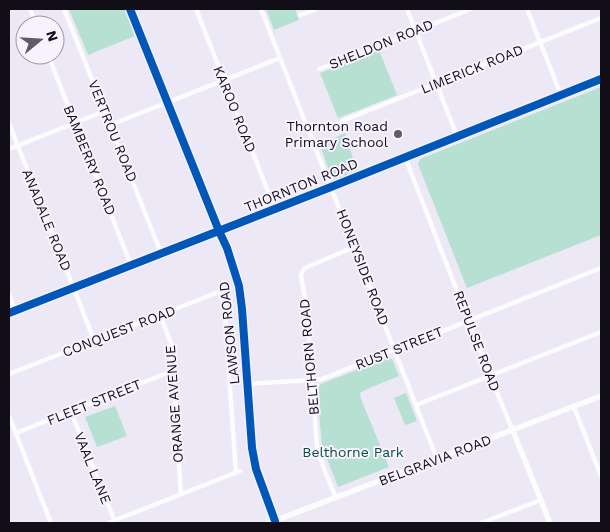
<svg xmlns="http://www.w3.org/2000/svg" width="610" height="532" viewBox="0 0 610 532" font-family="'Work Sans',sans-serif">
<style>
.green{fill:#b5e0d2}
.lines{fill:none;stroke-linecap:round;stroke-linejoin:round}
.minor{stroke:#fcfcfe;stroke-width:4.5}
.tertiary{stroke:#fcfcfe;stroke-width:5.5}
.cycleway-casing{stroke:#f7f2ff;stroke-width:11}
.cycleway{stroke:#0057b8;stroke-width:8}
.poi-dot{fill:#5f5a66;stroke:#f7f2ff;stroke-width:2}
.labels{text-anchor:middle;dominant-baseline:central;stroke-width:4;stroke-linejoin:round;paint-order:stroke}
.street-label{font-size:14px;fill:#120e18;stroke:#f7f2ff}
.poi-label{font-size:14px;fill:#120e18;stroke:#f7f2ff;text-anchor:end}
.park-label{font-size:14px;fill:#085138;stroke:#f7f2ff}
</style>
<rect width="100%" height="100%" fill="#ede8f6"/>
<path class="green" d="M69,9H125L135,36L88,55Z
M266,9H295L299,20L274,30Z
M379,50L397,95L338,118L320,73Z
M601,87V235L467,288L418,164L420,159Z
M345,133L357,171L335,180L331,176L320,145Z
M387,358L392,359L399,376L367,389L360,393L361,399L389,467L338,487L322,446L317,390L321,384Z
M406,393L417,421L405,425L394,398Z
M115,406L127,436L97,447L85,417Z"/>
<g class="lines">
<path class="minor" d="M30,9L36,25
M64,9L161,253
M130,9L219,231L227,248L239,286L242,309L252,448L256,469L275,521
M196,9L275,209
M261,9L437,459
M407,9L457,136
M527,9L561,95
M300,15L317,9
M48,55L131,265
M319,69L471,9
M342,121L601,18
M9,123L94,340
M110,125L280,58
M9,149L105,111
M405,157L490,376L513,431
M220,291L224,303L236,473
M9,294L15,311
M9,313L331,187L601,79
M160,315L171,343L181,494
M9,374L229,288
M247,384L312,380L322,379L601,268
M416,405L601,332
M574,407L601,476
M71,412L115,522
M9,416L51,523
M16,433L172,371
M336,498L324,469L317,447L307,311L301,276L302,272L305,268L354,247
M108,523L240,471
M481,523L541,500"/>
<path class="tertiary" d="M513,431L550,523
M269,523L601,396"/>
<defs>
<path id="cycleway" d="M130,9L219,231L227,248L239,286L242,309L252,448L256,469L275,521
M9,313L331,187L601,79"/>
</defs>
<use href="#cycleway" class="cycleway-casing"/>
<use href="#cycleway" class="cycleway"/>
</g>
<circle class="poi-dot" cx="398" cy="134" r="5"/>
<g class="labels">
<g class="street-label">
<text transform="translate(381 44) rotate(-22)">SHELDON ROAD</text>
<text transform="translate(472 69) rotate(-22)">LIMERICK ROAD</text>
<text transform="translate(235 109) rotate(68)">KAROO ROAD</text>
<text transform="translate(113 131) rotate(68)">VERTROU ROAD</text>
<text transform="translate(90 160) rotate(68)">BAMBERRY ROAD</text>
<text transform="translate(301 185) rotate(-22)">THORNTON ROAD</text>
<text transform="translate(47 220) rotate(68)">ANADALE ROAD</text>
<text transform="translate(363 267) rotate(69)">HONEYSIDE ROAD</text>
<text transform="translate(119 331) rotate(-21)">CONQUEST ROAD</text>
<text transform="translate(229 333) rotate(-96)">LAWSON ROAD</text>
<text transform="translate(477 341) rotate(69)">REPULSE ROAD</text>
<text transform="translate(399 348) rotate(-22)">RUST STREET</text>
<text transform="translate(309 357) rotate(-95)">BELTHORN ROAD</text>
<text transform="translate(94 402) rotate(-22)">FLEET STREET</text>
<text transform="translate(174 404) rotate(-94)">ORANGE AVENUE</text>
<text transform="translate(435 460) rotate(-21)">BELGRAVIA ROAD</text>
<text transform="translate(93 468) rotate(68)">VAAL LANE</text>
</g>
<g class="poi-label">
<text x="388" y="126">Thornton Road<tspan x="388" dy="16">Primary School</tspan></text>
</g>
<g class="park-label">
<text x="353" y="452">Belthorne Park</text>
</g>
</g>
<rect width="610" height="532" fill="none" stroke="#120e18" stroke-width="20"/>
<g transform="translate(40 40) rotate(72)"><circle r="24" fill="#f7f2ff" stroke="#9b97a3"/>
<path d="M0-4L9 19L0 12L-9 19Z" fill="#5f5a66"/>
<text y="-8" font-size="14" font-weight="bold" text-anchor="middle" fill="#120e18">N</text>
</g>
</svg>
